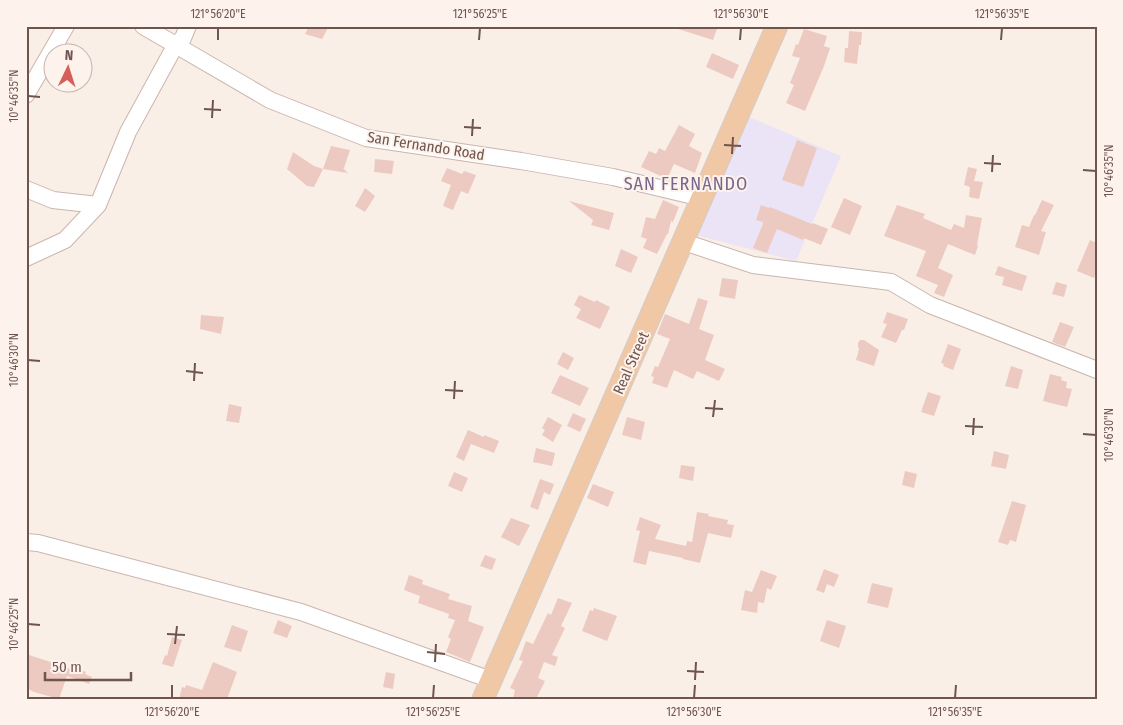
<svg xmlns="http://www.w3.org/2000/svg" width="1123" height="725" viewBox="0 0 1123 725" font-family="'Fira Sans Condensed',sans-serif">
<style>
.education{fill:#ebe3f6}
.building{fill:#eccac1}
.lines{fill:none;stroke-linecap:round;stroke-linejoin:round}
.minor-casing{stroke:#cab5ae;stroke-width:18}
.major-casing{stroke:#d4ccca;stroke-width:23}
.minor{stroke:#fff;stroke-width:16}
.major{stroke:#f0c8a6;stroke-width:21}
.ticks{fill:none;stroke:#70544e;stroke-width:2}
.labels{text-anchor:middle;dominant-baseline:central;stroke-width:4;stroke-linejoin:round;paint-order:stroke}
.street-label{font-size:15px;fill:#70544e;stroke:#fdf3ec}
.quarter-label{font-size:18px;letter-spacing:1px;fill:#79668c;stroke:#fdf3ec}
.neatline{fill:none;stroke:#70544e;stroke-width:2}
.ticks-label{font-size:12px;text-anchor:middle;fill:#70544e}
</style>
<rect width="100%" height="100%" fill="#f9efe6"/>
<path class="education" d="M747,116L841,156L796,261L696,235Z"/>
<path class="building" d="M309,26H329L322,39L305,34Z
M676,26H710L717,29L713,40L675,28Z
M804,29L827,36L824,46L830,48L824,66L805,111L786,103L794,85L790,83L800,58L792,56L796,44L798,45Z
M849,31L862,32L861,45H859L857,64L844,62L845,48H848Z
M712,53L739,65L733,79L706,67Z
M679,125L695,134L689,146L702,153L695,173L674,164L667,179L641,167L649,151L656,154L659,148L665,151Z
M797,140L817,148L803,187L782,180Z
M331,146L350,150L344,168H343L348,173L323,169Z
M293,152L314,166L323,169L314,187L307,186L287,169Z
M375,159L394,161L392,174L374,172Z
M968,167L977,169L974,181L983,182L979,199L969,197L970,187L964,185Z
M447,168L462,174L464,171L476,175L468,194L461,191L453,210L443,206L451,185L441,181Z
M365,188L375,196L365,212L355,206Z
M844,198L862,206L850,235L831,227Z
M663,200L679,207L673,222L671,221L668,234H667L657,254L643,248L647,239L641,237L646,217L655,219Z
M1042,200L1054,205L1041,231L1046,232L1039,255L1015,247L1022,225L1029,227L1034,215H1035Z
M569,201L614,213L609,230L591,225L593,220Z
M761,205L769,208L770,207L812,224L813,223L828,229L821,245L804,238L803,240L777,229L767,253L753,248L763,224V222L756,220Z
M897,205L925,214L923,218L951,230L954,224L964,228L966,215L982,218L977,245L978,246L975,255L948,244L938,268L953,275L944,297L934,293L938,285L916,276L926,251L884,236Z
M1090,240L1097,243V270L1094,278L1077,271Z
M621,249L638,257L631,273L615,266Z
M998,266L1027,276L1022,291L1002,285L1004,277L995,275Z
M722,278L738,280L735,299L719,296Z
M1056,282L1067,285L1064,297L1052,294Z
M579,295L595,302L596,300L610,307L600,329L576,318L581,309L574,305Z
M698,298L708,301L699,329L714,335L705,360L725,369L719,381L697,371L693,379L674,370L667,388L652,383L654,377L651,376L655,366L658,367L670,339L657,334L665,314L689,324Z
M887,312L908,319L904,330H902L896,343L881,337L887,324L883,323Z
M201,315L224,317L221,334L200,329Z
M1060,322L1074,327L1065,347L1052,342Z
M860,340H864L879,350L874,366L856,360L859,349L858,347V343Z
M948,344L961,349L953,370L943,366L944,364L941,363Z
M563,352L574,358L568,370L557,364Z
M1011,366L1023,370L1018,389L1005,386Z
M1050,374L1062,377L1061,380L1067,382L1066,388L1072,389L1067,407L1043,401Z
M560,375L589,388L580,406L551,393Z
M928,392L941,396L934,416L921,412Z
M229,404L242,407L239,423L226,421Z
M573,413L586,419L580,432L567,426Z
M548,417L562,425L553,442L542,435L545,430L542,428Z
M627,417L645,422L641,440L622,435Z
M468,430L484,437V435L499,441L494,453L471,444L464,461L456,457Z
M536,448L555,453L552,466L533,462Z
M994,451L1009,455L1006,469L991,466Z
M681,465L695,467L693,481L679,478Z
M905,471L917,474L914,488L902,485Z
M454,472L468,478L462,492L448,486Z
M540,479L554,484L550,495L544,492L538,510L530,507Z
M593,484L614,492L608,507L587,498Z
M1012,501L1026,505L1016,542L1010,540L1008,545L998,542Z
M697,512L709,514L708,516L728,520L727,524L734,525L731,538L708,533L700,563L683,559V558L649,551L646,565L633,562L640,531L636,530L640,517L661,525L655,539L686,546L687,541L692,542Z
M511,518L530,525L519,546L501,537Z
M485,555L496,559L492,570L480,566Z
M824,569L839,575L834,587L827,584L824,593L816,590Z
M761,570L777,576L771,590L767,588L764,603L758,602L757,613L741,610L745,590L752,592Z
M409,575L423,580L422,584L450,594L448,599L472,606L468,621L484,627L470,662L446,652L451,639L448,637L455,620L448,618L449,614L418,603L420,596L404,590Z
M872,583L893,588L888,608L867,603Z
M558,598L572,603L561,626L565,628L552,655L558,657L555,666L544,662L538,678L545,681L536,699H513L515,690L510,688L523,661L519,660L526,641L533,644L548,613L551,615Z
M594,608L617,616L607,641L582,631L590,610L593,611Z
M278,620L292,626L287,638L273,633Z
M827,620L846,626L839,648L820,641Z
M232,625L248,631L241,652L224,647Z
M172,637L182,640L173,667L162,664L165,655L167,656Z
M26,654L72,669L73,667L86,672L85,674L92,677L89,684L67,676L59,699L34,692L26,688Z
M213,662L237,672L227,699H179L182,687L185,688L186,685L202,690Z
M386,672L395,674L393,689L383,687Z"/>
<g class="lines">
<defs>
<path id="minor" d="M143,26L270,100L366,138L521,161L613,177L702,198
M26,95L66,26
M26,189L53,200L98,205
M684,242L753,265L891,282L930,305L1097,370
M26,258L65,240L98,205L128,132L175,46L183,38L188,26
M26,542L38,543L301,612L491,680"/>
<path id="major" d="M483,699L777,26"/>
</defs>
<use href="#minor" class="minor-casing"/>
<use href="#major" class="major-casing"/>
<use href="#minor" class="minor"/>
<use href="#major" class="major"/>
</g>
<path class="ticks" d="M218,40V28M479,40L480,28M740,40L741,28M1001,40L1002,28M28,96L40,97M204,109L221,110M212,118L213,100M464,127L481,128M472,136L473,119M724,145L741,146M732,154L733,137M984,163L1001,164M1083,170L1096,171M992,172L993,155M28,360L40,361M186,371L203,373M194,381L195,363M445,390L463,391M454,399L455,381M705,408L723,409M713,417L715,400M965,426L983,427M1083,434L1096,435M973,435L974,418M28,624L40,625M167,634L185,635M175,644L177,626M427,652L445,654M435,662L436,644M687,671L704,672M695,680L696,662M172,698V685M433,698L434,685M694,698L695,685M955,698L956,685"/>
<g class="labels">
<g class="street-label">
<text transform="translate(426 146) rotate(9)">San Fernando Road</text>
<text transform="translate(631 363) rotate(-66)">Real Street</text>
</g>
<g class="quarter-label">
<text x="686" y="184">SAN FERNANDO</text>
</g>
</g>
<rect width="1123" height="725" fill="none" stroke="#fdf3ec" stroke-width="55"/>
<g transform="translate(68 68) rotate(4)"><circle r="24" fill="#fdf3ec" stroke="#c5b3ad"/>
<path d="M0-4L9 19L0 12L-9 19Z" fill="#d55f59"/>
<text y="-8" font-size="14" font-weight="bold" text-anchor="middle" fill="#70544e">N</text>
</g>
<path d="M45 672v8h86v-8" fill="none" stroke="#70544e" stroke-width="2.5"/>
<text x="52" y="672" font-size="15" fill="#70544e" stroke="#fdf3ec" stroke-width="4" paint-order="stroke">50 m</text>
<rect x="28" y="28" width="1068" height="670" class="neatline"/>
<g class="ticks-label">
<text x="218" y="18">121°56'20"E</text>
<text x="480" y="18">121°56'25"E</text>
<text x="741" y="18">121°56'30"E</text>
<text x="1002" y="18">121°56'35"E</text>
<text transform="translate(14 96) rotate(-90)" y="4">10°46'35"N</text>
<text transform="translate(1109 171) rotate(-90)" y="4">10°46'35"N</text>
<text transform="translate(14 360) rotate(-90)" y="4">10°46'30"N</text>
<text transform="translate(1109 435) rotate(-90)" y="4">10°46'30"N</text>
<text transform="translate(14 624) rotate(-90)" y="4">10°46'25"N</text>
<text x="172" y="716">121°56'20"E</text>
<text x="433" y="716">121°56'25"E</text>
<text x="694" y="716">121°56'30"E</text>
<text x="955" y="716">121°56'35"E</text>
</g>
</svg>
